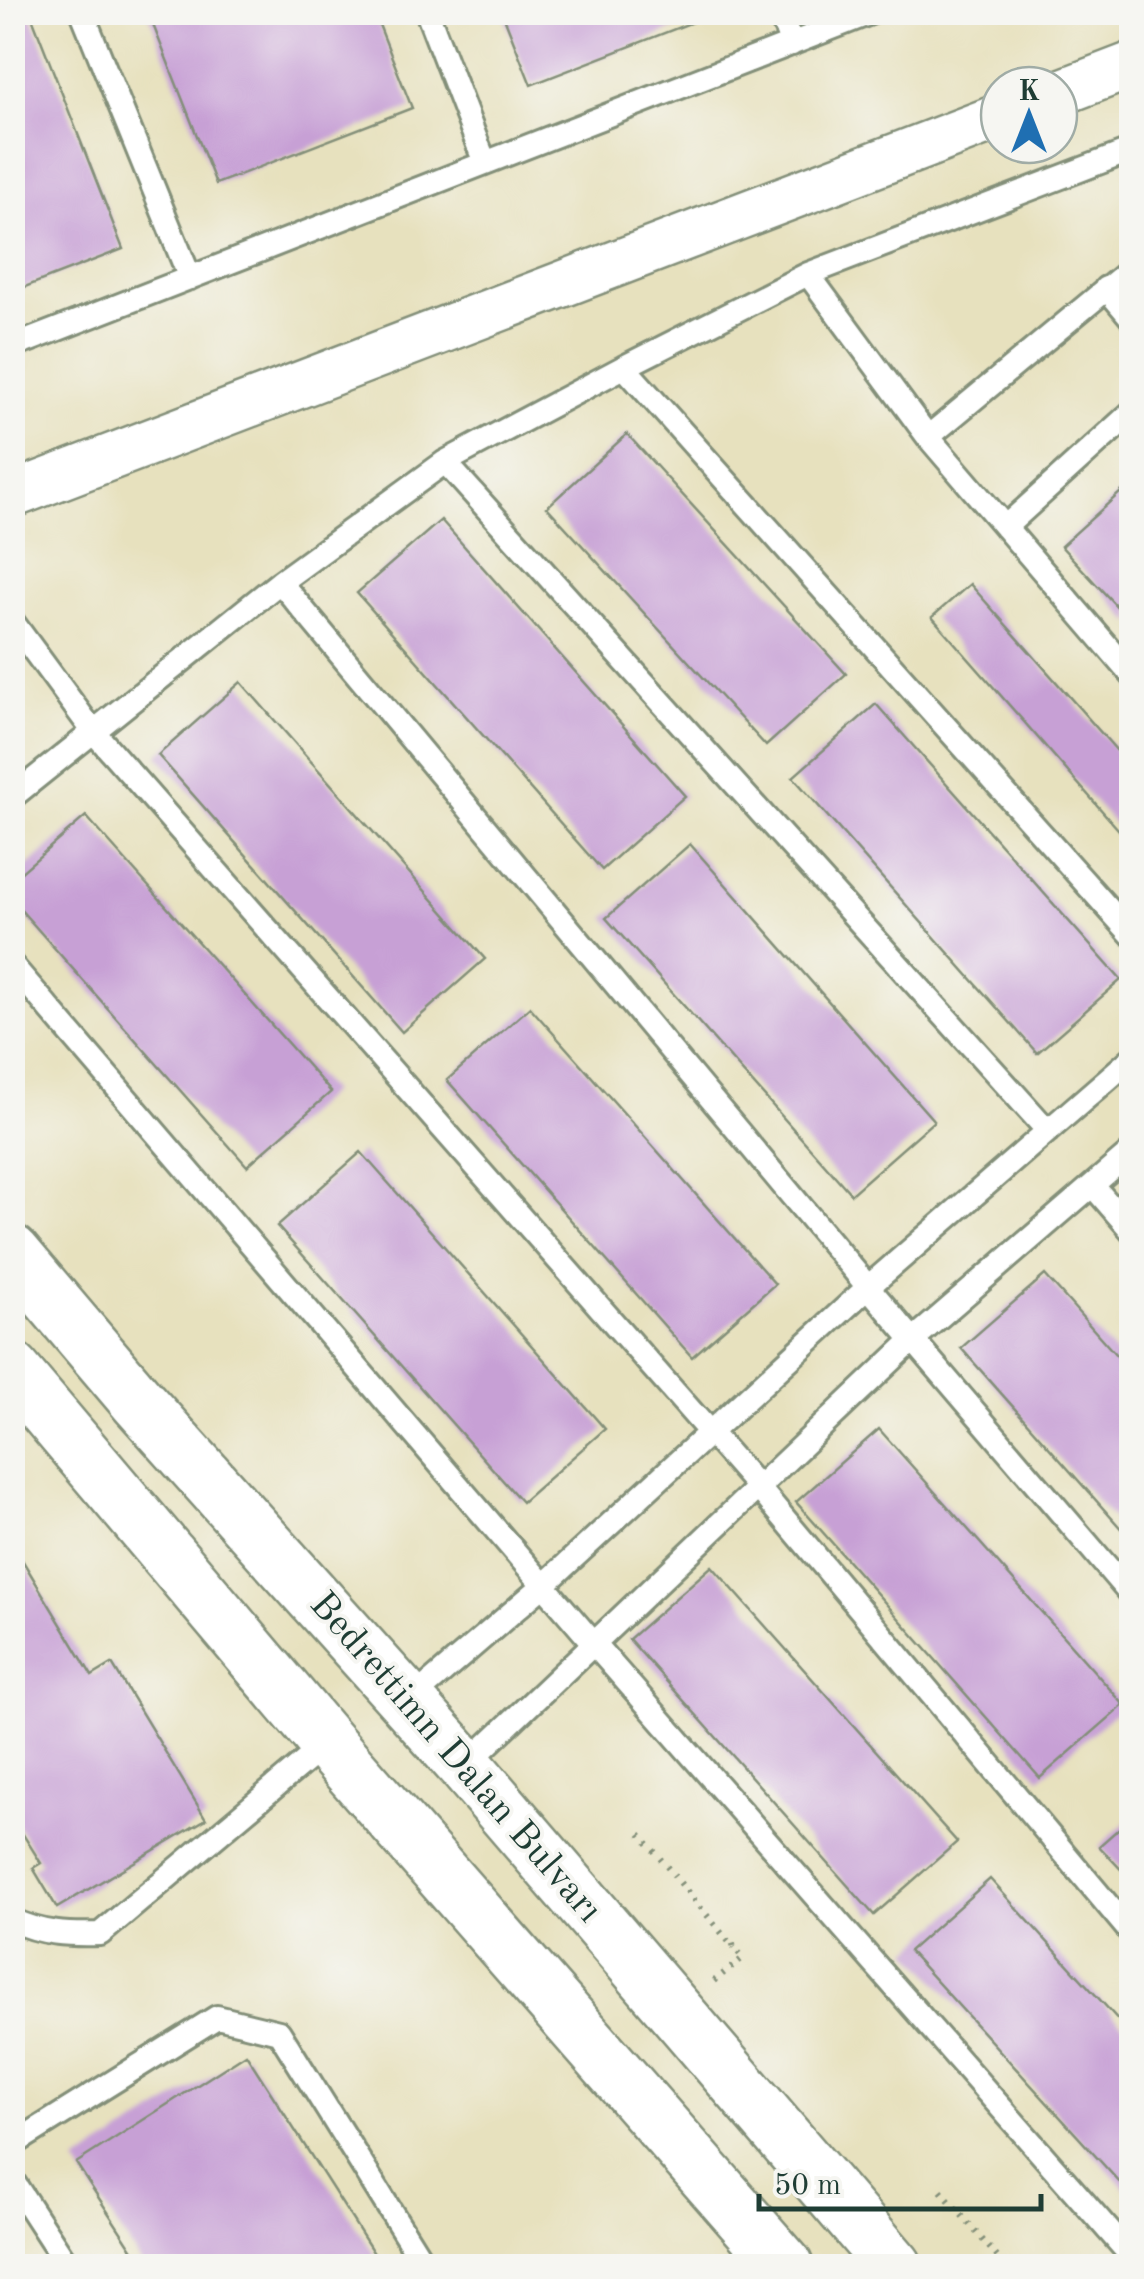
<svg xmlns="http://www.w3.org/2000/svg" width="1144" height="2279" viewBox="0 0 1144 2279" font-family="'Old Standard TT',serif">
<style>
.building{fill:#c7a0d5}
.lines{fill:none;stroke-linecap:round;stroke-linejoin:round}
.service-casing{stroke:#838f79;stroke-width:28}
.minor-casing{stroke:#838f79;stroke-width:50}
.secondary-casing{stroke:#838f79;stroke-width:60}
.path{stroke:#838f79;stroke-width:6;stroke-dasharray:2.5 8;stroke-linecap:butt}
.service{stroke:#fff;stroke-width:22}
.minor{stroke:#fff;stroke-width:45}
.secondary{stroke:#fff;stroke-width:55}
.labels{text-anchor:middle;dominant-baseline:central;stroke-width:8;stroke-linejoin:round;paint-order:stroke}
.street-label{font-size:38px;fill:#1f3d34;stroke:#f6f6f2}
</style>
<rect width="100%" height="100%" fill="#f6f6f2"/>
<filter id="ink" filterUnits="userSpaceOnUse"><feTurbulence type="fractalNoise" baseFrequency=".01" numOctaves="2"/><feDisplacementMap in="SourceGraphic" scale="20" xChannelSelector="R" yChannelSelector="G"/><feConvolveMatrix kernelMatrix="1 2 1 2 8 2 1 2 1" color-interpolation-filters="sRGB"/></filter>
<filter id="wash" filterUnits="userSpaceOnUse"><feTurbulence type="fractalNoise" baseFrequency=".0048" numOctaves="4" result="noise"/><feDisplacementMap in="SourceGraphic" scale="40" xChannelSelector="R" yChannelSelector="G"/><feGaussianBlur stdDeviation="2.25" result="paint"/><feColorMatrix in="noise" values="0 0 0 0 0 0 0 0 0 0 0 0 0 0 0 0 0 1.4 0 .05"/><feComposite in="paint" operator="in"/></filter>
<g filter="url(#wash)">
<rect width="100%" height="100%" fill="#e7e1be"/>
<g id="blocks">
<path class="building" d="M12,12H30L123,249L12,292Z
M148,12H374L412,108L216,184Z
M502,12H716V13L531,85Z
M627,434L846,674L766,746L547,507Z
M1132,482V623L1061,546Z
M441,520L685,796L602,870L357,593Z
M970,584L1132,768V845L932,617Z
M241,682L485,959L402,1032L158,755Z
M876,704L1121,980L1037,1053L793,777Z
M86,816L331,1092L247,1166L12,900V880Z
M690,844L934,1121L851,1194L606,918Z
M530,1007L775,1284L692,1357L447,1080Z
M361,1152L605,1429L522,1502L277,1226Z
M1045,1275L1132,1373V1541L961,1348Z
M879,1429L1124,1705L1040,1778L796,1502Z
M21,1558L92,1676L112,1664L206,1819L57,1908L33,1868L41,1863L12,1817V1563Z
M712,1566L957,1842L874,1915L629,1639Z
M1132,1817V1881L1099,1846Z
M990,1879L1132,2035V2196L909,1951Z
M246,2054L382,2266H143L76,2163Z"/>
</g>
</g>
<g filter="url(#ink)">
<use href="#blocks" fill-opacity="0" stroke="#838f79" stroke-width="2.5"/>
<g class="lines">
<defs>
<path id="service" d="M82,12L190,278
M427,12L485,163
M779,12L792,44
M1132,150L808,274L624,367L1132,935
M808,274L928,437L1132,268
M1106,288L1132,319
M12,347L873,12
M928,437L1132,675
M445,462L1048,1131
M1005,527L1132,412
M280,582L868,1287L1132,1596
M12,621L93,731L757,1486L1132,1934
M12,797L280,582L445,462L624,367
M12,965L594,1644L1132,2257
M1093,1186L1132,1231
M408,1702L545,1584L868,1287L1132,1058
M465,1766L914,1339L1132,1151
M12,1920C41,1934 69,1935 100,1934L327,1743
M12,2145L217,2017L279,2032L425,2266
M12,2180L68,2266"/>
<path id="minor" d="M1059,93L1132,65
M12,495L999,117"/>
<path id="secondary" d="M12,1253L140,1404L465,1766L894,2266
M12,1370L327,1743L785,2266"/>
</defs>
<use href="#service" class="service-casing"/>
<use href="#minor" class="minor-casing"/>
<use href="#secondary" class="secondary-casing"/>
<path class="path" d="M640,1834L734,1948
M714,1981L743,1958L734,1948L731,1937
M941,2191L1005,2266"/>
<use href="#service" class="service"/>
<use href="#minor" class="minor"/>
<use href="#secondary" class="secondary"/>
</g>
</g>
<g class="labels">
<g class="street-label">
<text transform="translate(455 1758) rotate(49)">Bedrettimn Dalan Bulvarı</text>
</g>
</g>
<rect width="1144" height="2279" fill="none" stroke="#f6f6f2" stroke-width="50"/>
<g transform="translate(1029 115)"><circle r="48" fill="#f6f6f2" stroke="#a0aca6" stroke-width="2.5"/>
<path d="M0-8L18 38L0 25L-18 38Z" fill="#1f6fb2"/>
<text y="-15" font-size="28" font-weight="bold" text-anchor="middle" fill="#1f3d34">K</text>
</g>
<path d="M759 2194v15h282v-15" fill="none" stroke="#1f3d34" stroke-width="5"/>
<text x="774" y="2194" font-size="30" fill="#1f3d34" stroke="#f6f6f2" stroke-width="8" paint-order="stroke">50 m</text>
</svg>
